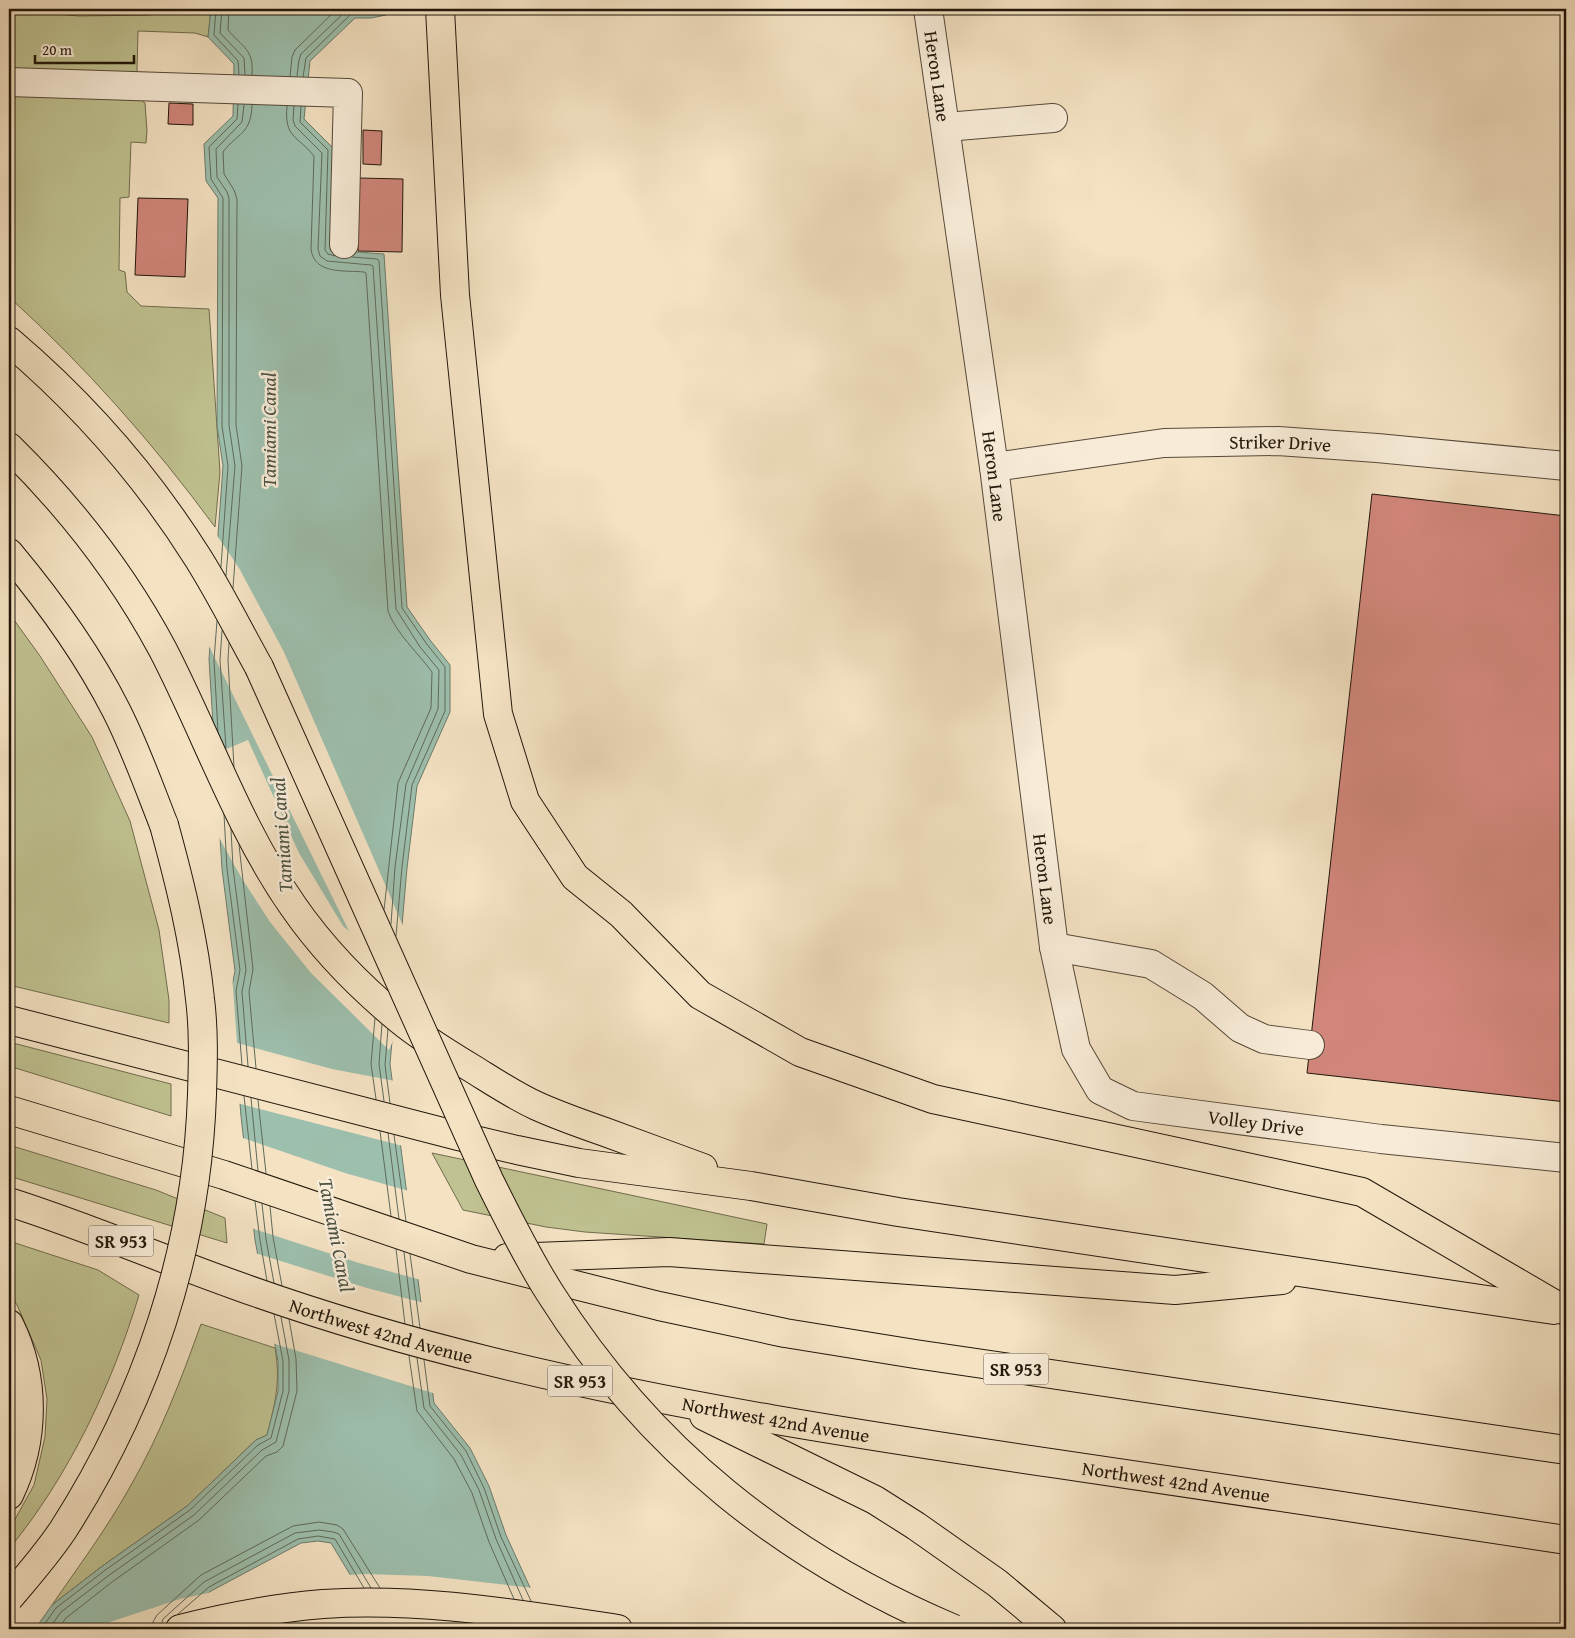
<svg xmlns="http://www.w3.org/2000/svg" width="1575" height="1638" viewBox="0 0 1575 1638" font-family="'Gentium Book Plus',serif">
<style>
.green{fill:#c0c291;stroke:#706c4d}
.water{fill:#9dbfad;stroke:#6b7b6b}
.pier{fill:#f4e2c3}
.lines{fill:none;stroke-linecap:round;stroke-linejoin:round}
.shore{stroke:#5f6a5b;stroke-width:1}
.building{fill:#d1867b;stroke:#211609}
.minor-casing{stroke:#564938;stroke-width:30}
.highway-casing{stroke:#211609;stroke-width:30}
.minor{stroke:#f8ecd8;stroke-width:28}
.highway{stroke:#f4e2c3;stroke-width:28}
.highway-bridge-casing{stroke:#211609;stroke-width:30;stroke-linecap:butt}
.highway-bridge{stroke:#f4e2c3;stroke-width:28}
.labels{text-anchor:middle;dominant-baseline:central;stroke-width:5;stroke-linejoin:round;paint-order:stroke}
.shield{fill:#f8ecd8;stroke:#625647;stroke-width:1}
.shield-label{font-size:18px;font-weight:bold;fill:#211609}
.street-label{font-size:19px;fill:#211609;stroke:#f8ecd8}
.water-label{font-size:20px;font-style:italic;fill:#4c5142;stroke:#f8ecd8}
</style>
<rect width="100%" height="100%" fill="#f4e2c3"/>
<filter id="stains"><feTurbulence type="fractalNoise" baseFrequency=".004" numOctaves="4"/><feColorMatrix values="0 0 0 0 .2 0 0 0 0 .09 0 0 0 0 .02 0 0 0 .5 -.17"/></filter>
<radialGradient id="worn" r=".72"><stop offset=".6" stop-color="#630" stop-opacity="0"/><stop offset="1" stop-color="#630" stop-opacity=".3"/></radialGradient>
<path class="green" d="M151,9H211L208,37L195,33L138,31L137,72L121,76L9,72V10L79,16L151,15Z
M9,91L139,98L145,103L147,131L146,143L131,142L129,197L120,198L119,270L125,272L127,292L141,306L209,309L220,472L215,527C154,444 85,366 9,297Z
M9,613L40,656L92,737L130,821L159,930L169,1000V1023L9,985Z
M9,1042L171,1084V1116L9,1066Z
M9,1145L156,1190L225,1218L227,1243L9,1176Z
M432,1153L767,1224L764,1244L585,1232L546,1227L463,1210Z
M9,1241L98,1270L139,1295C112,1385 69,1476 9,1549V1530L34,1485L45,1437L47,1399L41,1360L17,1305L9,1292Z
M201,1324L275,1348C281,1382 275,1404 267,1435L256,1440L187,1506L101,1567L52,1605C79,1566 107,1528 130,1487C160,1435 181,1380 201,1324Z"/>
<path class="water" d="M211,9H387L386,15L371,18H355L310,61L304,119L333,148L330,250L384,254L407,607L430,640L450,665V712L417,786L407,868L390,1064L434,1403L470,1448L489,1486L506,1535L549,1629H383L331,1543L318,1541L301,1543L211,1591L169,1629H35L52,1605L101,1567L187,1506L256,1440L267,1435L278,1391V1361L255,1240L241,1116L231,991L235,971L222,869L209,659L223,466L217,426L218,198L206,181L204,144L233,116L234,64L208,37Z"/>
<path class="pier" d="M216,534L239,568L284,652L404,928L395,1036L389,1050L311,973L270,922L241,877L217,834L212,755L248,740L299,853L343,926L349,931L208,644Z
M232,973L237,1043L332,1069L395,1081L403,1146L237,1103L228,991Z
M240,1137L345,1173L409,1191L421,1280L359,1263L251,1228Z
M255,1253L367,1288L424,1303L436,1394L272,1343Z
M364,1574L428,1576L533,1588L551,1629H380L348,1575Z
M217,1591L173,1629H94L107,1623L180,1599Z"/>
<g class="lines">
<path class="shore" d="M216,9L214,35L238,61L239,74
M222,9L220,33L244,58L245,75
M229,9L228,30C243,48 254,49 252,75
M290,76L292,57L295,50L337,9
M297,76L299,60L301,54L348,9
M303,77L306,58L351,14C360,11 371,13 381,11L382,9
M287,106C284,138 297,135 314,156L311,249C314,275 345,270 364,272L366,273L388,611C395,632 419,654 432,672L431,708L398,783L384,910
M294,106L293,120L295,126L322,153L318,249L320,256L327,261L371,265L373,266L396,609L420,647L439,670L438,709L406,784L395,867L391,924
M301,106L300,122L328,150L325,250L328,254L335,256
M352,257L377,259L379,261L402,608L426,643L445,667V711L412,785L402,867L396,936
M221,567L228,466L222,426L223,198L211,179L209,147L237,119L238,104
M226,576L235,466L229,425V198L227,192L217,177L216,149L242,122L244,105
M233,588L242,466L236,425L237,199L234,190L224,174L223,152C238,132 251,135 252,105
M217,621L214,660L218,732
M222,631L220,660L226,748
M229,643L228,660L234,767
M224,814L227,869L240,970L236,991L242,1065
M231,829L233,868L246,970L242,992L248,1066
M239,845L253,969L249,992L256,1068
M375,1018L371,1064L376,1099
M382,1024L379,1064L384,1101
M388,1029L385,1065L390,1103
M244,1096L252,1169
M251,1098L258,1171
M258,1100L266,1173
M380,1131L391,1216
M388,1133L399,1219
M394,1135L406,1221
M255,1201L260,1240L267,1281
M262,1204L266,1239L274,1283
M270,1206L273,1237L282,1286
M396,1249L405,1324
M404,1252L413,1326
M410,1254L420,1328
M409,1356L417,1411L454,1459L472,1493L489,1542L514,1599
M417,1358L424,1408L461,1455L479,1490L496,1539L523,1600
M424,1360L430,1406L466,1451L484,1488L501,1537L531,1601
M178,1614L209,1587L298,1539L318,1536L335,1539L364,1588
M41,1629L56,1608L104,1571L190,1510L258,1445L271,1438L283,1391V1361L274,1314
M49,1629L61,1612L108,1576L194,1515L262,1450L276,1442L289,1391V1360L281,1317
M58,1629L66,1618L112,1582L199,1520L266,1456L277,1452L283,1446L297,1391L296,1359L289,1319
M152,1629L153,1622L157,1615L201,1575L293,1526L319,1522L337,1525L343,1529L380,1588
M160,1629L163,1619L204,1582L295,1533L319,1530L333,1532L339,1534L371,1588"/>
</g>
<path class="building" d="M169,103L193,104V125L168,124Z
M363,130L382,131L381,165L363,164Z
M359,178L403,179L402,252L358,251Z
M138,198L188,199L185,277L135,275Z
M1372,494L1566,516V1102L1307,1073Z"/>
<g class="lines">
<defs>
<g id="minor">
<path id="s1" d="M928,9L994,467L1054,947L1076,1049L1100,1090L1133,1106L1381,1139L1566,1158"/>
<path d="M9,82L348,93L344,244"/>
<path d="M946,127L1053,118"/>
<path id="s2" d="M994,467L1164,443L1278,441L1377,448L1566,466"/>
<path d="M1054,947L1151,964L1203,996L1240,1028L1264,1039L1310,1045"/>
</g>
<g id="highway">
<path d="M440,9L455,295L498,714L525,801L575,877L621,914L700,995L800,1052L933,1099L1362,1192L1566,1311"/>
<path d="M9,341C82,403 147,477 198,558C220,593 239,631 259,667"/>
<path d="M9,447C69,506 123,575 163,650C207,735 238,827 293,906C322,948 360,987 400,1020C422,1038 448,1054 473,1069C494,1082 515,1096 537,1106C559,1116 582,1124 605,1132C638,1144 670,1156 703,1168"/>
<path d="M9,553C50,602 87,653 116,710C135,747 149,787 164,825"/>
<path d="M9,1020L458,1136L517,1150L579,1163L751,1186L898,1212L1554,1310"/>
<path d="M9,1110L224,1175L471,1259L659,1306L785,1333L915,1354L1566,1450"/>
<path id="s3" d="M9,1202C85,1226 159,1258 235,1285C318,1315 403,1340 489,1361C676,1407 867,1436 1058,1464C1227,1489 1397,1514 1566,1540"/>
<path d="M507,1258L669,1252L1175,1290L1282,1280"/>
<path d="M9,1324C36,1378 35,1441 9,1495"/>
<path d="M704,1416L875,1500L916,1526L997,1583L1052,1629"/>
<path d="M180,1629C227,1617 274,1608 323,1604C422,1597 521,1615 618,1629"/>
</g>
</defs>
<use href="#minor" class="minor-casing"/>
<use href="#highway" class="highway-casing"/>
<use href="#minor" class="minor"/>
<use href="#highway" class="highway"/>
<defs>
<path id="highway-bridge" d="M259,667L489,1180C508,1218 527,1257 550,1293C649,1450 784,1557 954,1629
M9,1598C27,1577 47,1554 63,1530C147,1399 197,1250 202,1094C203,1063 204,1031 200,999C194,940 180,883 164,825"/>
</defs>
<use href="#highway-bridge" class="highway-bridge-casing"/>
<use href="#highway-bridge" class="highway-bridge"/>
</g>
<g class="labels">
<g class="shield">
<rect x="88.5" y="1225.5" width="65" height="31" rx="4"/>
<rect x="983.5" y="1353.5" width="65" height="31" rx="4"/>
<rect x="547.5" y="1365.5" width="65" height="31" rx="4"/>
</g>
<g class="shield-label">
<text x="121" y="1241">SR 953</text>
<text x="1016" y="1369">SR 953</text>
<text x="580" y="1381">SR 953</text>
</g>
<g class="street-label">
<text stroke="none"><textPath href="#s1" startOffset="68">Heron Lane</textPath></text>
<text stroke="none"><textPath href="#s2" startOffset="288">Striker Drive</textPath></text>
<text stroke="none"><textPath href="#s1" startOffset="472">Heron Lane</textPath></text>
<text stroke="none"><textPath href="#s1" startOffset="878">Heron Lane</textPath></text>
<text stroke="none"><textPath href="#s1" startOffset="1259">Volley Drive</textPath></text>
<text stroke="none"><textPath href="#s3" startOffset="394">Northwest 42nd Avenue</textPath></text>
<text stroke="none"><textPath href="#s3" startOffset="799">Northwest 42nd Avenue</textPath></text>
<text stroke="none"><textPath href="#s3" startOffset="1204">Northwest 42nd Avenue</textPath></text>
</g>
<g class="water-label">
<text transform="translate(268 430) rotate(-90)">Tamiami Canal</text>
<text transform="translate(281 835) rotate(-94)">Tamiami Canal</text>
<text transform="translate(337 1235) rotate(79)">Tamiami Canal</text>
</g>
</g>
<rect width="1575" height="1638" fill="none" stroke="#f4e2c3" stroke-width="30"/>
<rect x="10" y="10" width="1555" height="1618" fill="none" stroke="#211609" stroke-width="2.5"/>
<rect x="15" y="15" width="1545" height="1608" fill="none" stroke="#211609"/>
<path d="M35 55v8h99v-8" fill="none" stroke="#211609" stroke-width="2.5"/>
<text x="42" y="55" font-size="15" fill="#211609" stroke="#f8ecd8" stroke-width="4" paint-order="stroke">20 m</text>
<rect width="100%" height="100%" filter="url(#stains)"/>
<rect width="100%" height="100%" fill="url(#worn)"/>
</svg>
